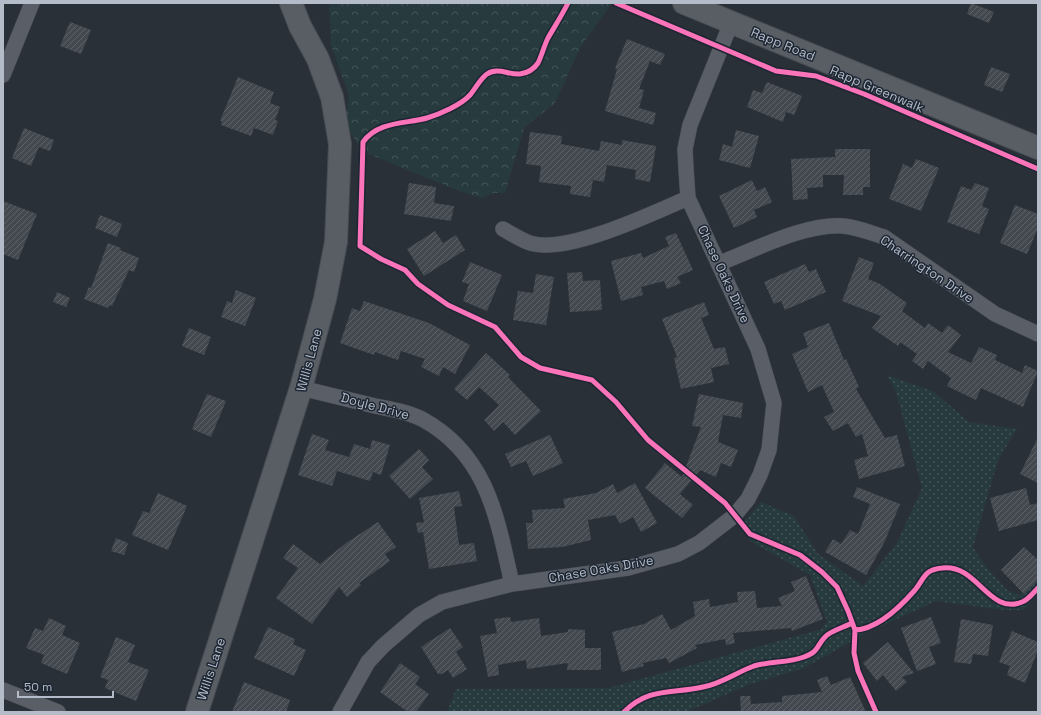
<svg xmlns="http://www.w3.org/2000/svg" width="1041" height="715" viewBox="0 0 1041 715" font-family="'Space Grotesk',sans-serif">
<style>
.grass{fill:url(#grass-dots)}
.forest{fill:url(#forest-crowns)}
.building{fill:url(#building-hatch)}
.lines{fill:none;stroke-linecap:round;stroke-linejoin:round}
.street-casing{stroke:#484c53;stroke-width:16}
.secondary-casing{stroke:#484c53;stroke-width:24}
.street{stroke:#5a5e66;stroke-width:15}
.secondary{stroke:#595d64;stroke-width:22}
.cycleway-casing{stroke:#1d2633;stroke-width:8}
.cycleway{stroke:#fb73b8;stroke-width:5}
.labels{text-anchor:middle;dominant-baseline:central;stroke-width:3;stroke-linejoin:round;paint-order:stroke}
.street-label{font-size:13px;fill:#b4bcc9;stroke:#1d2633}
</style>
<defs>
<pattern id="grass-dots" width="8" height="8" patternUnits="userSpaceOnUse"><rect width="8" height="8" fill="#273a3e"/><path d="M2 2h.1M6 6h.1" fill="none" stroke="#445559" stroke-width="1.8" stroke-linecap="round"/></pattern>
<pattern id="forest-crowns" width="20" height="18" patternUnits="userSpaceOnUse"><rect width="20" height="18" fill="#273a3e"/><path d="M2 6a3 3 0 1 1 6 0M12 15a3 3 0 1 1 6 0" fill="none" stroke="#445559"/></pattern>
<pattern id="building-hatch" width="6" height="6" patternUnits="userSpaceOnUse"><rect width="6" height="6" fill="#444950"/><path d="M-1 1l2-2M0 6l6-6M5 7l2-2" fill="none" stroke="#5d6168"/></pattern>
</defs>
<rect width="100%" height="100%" fill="#2a3038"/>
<path class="grass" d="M887,375L934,392L969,422L1017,429L998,460L973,547L987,568L1007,590L1019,595L1038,580V595L1023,610H1003L936,601L866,633L804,668L750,684L686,712H447L456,689L608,688L822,629L827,621L810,575L750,541L741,526L761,502L794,516L818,554L863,586L897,543L922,488L896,392Z"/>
<path class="forest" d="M329,3H612L580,48L555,103L524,128L505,193H493L482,198L459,191L364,152L345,126L349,96L331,45Z"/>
<path class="building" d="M971,3L994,12L989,23L967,14Z
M70,22L91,30L81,54L60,46Z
M627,39L665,54L660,65L650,61L639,89L644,90L639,108L656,113L653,125L605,111L617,69L615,68Z
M991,67L1010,74L1002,92L984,85Z
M238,77L274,92L270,103L280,107L275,120L278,121L273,135L254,128L251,136L221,125L222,121H220Z
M767,82L802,96L794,115L786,112L783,122L747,107L753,90L762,93Z
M24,128L54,140L50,151L39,147L31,166L12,158Z
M736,130L759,136L750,168L719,160L723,144L732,147Z
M530,132L562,136L561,144L599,151L601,141L622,145V140L656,146L650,182L635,179L636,170L607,165L604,182L593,180L590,197L570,194L571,186L539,182L541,166L526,164Z
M835,149H870V187H863V195H843L844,175H823V187L807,188L808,199L793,200L791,159L835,157Z
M916,159L939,168L921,211L889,199L903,164L912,168Z
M752,180L757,191L765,187L772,202L754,210L757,217L734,228L719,196Z
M409,183L436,187L434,203L454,206L451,221L404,214Z
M975,183L989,188L982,206L989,209L979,234L947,222L961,186L971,190Z
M3,201L37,214L18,260L3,254Z
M1015,205L1038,214V228L1027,254L1000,243Z
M100,215L122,224L117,237L95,228Z
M435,231L443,243L456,235L465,250L424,276L407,249Z
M676,233L693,270L677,277L681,283L667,289L664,281L641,287L643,295L621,301L611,261L641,253L643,258L669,246L665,237Z
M108,243L121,248L120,250L139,258L134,272L129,270L112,306L109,305L108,308L84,299L89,287L91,288Z
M859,257L874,263L868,279L880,284L907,303L902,311L925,328L928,323L942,333L948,325L961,335L948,352L971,363L979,347L997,355L995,360L1022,373L1025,365L1038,371L1023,407L981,388L976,400L947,386L951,378L928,361L923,369L912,361L917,354L900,342L898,346L872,328L881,316L842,301Z
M470,262L502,275L487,311L463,301L469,284L462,282Z
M805,264L809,272L816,269L826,292L785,310L781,301L774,304L764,282Z
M582,272L583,281L600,280L602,310L570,312L567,273Z
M536,274L554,277L546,325L513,320L518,291L533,293Z
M236,290L256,298L245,326L221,317L227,301L232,303Z
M57,292L70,298L66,307L53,302Z
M364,301L429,323L470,345L455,374L443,367L439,376L421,367L425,359L401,351L398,360L375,352L374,355L340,343L352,308L360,311Z
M704,302L709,315L701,318L714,349L725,347L729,364L711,368L714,382L681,389L674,358L677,357L662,319Z
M829,323L844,360L846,359L859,387L856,389L885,438L897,435L905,466L859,479L854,460L868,456L862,434L856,437L848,423L833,431L824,417L834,412L822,385L808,392L792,354L808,347L803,333Z
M189,328L211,337L204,355L182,346Z
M486,353L510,375L508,377L541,411L515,435L503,422L494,431L484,420L499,405L479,387L467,400L454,389Z
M207,394L226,401L211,437L192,429Z
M699,394L743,403L741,418L723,415L718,442L738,450L731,467L721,463L716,477L700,470L680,494L693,505L682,518L645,488L665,463L682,477L701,427L692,426Z
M312,434L329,440L325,450L349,457L354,444L370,449L372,440L390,445L381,475L373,472L370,481L337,471L332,486L298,475Z
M550,435L563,463L533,476L526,461L511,467L505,454Z
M1038,437V483L1020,474Z
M419,449L429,460L422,467L433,479L410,499L389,476Z
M635,483L657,523L641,532L633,517L620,524L615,515L588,520L591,540L562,547L528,549L526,523H533L532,510L565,508L563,499L596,493L613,484L617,493Z
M857,487L900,504L884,543L866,575L825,552L833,539L841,544L850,530L858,534L870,504L853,497Z
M1026,488L1030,505L1038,503V520L999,531L990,498Z
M459,491L462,506L454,507L459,545L474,543L477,561L429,569L423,532L418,533L416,523L424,522L419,498Z
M158,493L187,506L168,550L132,535L143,511L149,513Z
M378,522L396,547L385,554L390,561L359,583L361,585L347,597L339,587L312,624L276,598L298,568L283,558L293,544L320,564L346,543Z
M116,538L128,543L124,555L111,551Z
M1024,547L1038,560V580L1024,594L1001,570Z
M806,576L823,619L792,631L791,628L733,633L735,643L726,645L725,639L695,645L697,648L669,663L666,658L643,663L644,666L622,672L612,632L644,624L662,614L671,630L695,616L693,602L709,599L710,607L738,602L737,592L755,591L757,608L782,606L778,598L795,591L791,582Z
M510,617L511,622L539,618L541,636L568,632V629L585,630V648H601V670H567L568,663L527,669L526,660L498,665L499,675L488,677L480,636L497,633L494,619Z
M931,617L941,643L929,647L936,664L917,671L901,628Z
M49,618L66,626L62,635L80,643L67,674L41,663L44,655L26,648L35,628L43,631Z
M961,619L993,625L988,656L973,654L971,664L954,662Z
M268,627L295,639L293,644L306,650L294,676L254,658Z
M450,628L463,647L456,652L467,669L453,678L448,670L442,674H438L421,647Z
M1012,631L1038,642V650L1025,683L1007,675L1010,666L999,662Z
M116,637L135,645L128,662L149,670L136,701L105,688L108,680L100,677Z
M888,642L914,673L902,677L907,682L896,691L883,675L877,681L863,663Z
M400,663L420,677L415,684L429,694L416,712H408L380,692Z
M827,676L831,685L850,677L866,712H741L740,696H750L751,704L782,702V696L822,692L817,680Z
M244,682L290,700L286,712H232Z"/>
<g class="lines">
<defs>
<path id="street" d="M3,75L32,3
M503,229C512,234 521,240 530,243C566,255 653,213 688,198
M720,263C754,250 806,223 843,226C857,227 871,233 884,237L995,314L1038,334
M301,388C326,394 351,400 375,406C391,409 408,412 422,419C488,455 497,518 512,584
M3,690L58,712
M340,712L368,662L383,646L419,615L442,602L512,584L628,568L678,554L699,543L734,516L748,499L760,475L769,450L774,403L758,349L688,198L686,169L685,149L690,125L731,23"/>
<path id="secondary" d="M684,3L1038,148
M197,712L301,388L325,299L336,242L340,144L332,97L318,59L300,26L291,3"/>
</defs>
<use href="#street" class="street-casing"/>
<use href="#secondary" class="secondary-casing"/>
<use href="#street" class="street"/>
<use href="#secondary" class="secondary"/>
<defs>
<path id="cycleway" d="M568,3C562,15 555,26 548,38C544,46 542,55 538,63C534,69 527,73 520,74C508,75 498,67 487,74C480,79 476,88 470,95C461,105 440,114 427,118C406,124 378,121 363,142L360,246L381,259L405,270L418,284L448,305L495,327L521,357L540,368L592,380L616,402L648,440L725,503L750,534L800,555L822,572L837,587L848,611L855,630L854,653L858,671L876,712
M616,3L776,71L816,76L864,94L1038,169
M855,630C877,629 901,606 915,590C925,578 923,570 942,568C977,563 989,616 1022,602C1028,600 1033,593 1038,588
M624,712C649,687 672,694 703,687C721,684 737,672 754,666C771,661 788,663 804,657C820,651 816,646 825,637C830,631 845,627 852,623"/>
</defs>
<use href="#cycleway" class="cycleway-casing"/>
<use href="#cycleway" class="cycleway"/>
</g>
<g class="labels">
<g class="street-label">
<text transform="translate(783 44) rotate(22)">Rapp Road</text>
<text transform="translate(877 89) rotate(23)">Rapp Greenwalk</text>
<text transform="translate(927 269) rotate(34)">Charrington Drive</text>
<text transform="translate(724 274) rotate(65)">Chase Oaks Drive</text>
<text transform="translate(309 360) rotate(-75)">Willis Lane</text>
<text transform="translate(375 406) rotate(15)">Doyle Drive</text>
<text transform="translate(601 569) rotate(-10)">Chase Oaks Drive</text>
<text transform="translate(211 669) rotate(-72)">Willis Lane</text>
</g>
</g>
<rect width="1041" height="715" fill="none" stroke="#b4bcc9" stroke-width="8"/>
<path d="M18 691v6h95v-6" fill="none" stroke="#b4bcc9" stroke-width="2"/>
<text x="24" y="691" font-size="12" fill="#b4bcc9" stroke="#1d2633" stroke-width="3" paint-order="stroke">50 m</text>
</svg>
